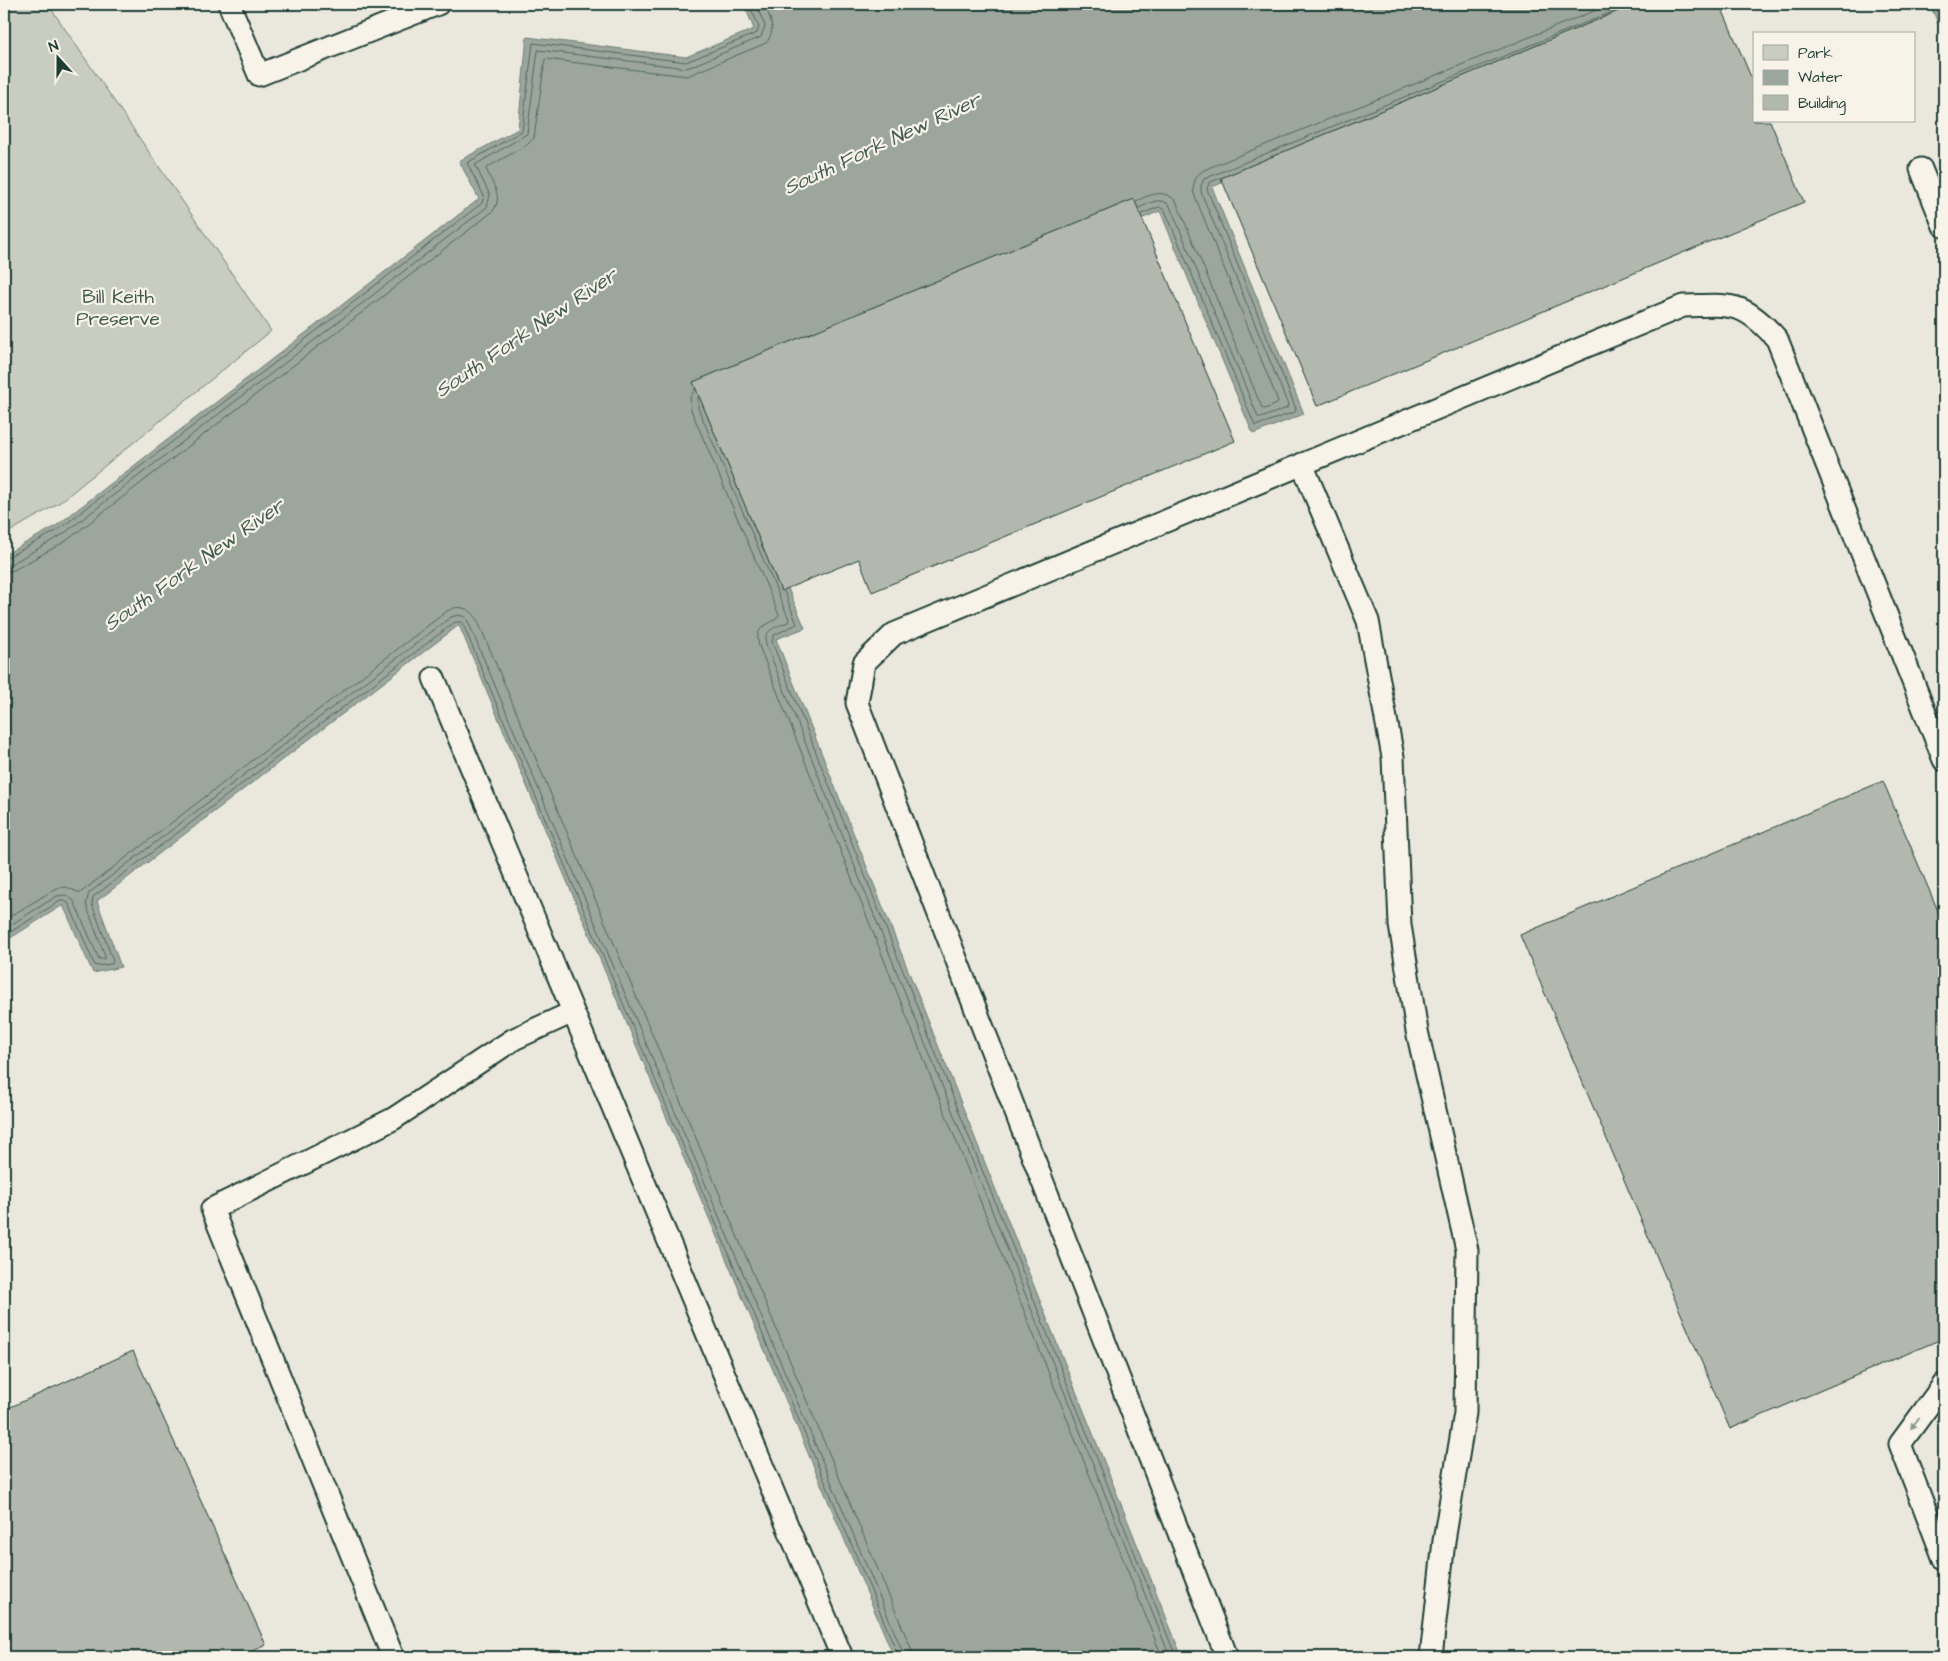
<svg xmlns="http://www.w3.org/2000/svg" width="1948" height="1661" viewBox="0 0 1948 1661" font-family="'Architects Daughter',sans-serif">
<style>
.green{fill:#c8ccc1;stroke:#74847a}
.water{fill:#9ca69c;stroke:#6a7c72}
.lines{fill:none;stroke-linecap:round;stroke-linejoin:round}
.shore{stroke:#51675e;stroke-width:1}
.building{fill:#b2b8ae;stroke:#1f3d34}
.service-casing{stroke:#1f3d34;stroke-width:25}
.service{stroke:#f7f3e8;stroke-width:21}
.oneway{fill:#8b988e}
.labels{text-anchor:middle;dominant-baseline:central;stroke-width:4.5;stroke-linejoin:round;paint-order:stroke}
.park-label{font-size:19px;fill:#415a50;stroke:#f7f3e8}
.water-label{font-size:20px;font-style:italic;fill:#445c53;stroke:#f7f3e8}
</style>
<rect width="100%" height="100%" fill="#eae8dd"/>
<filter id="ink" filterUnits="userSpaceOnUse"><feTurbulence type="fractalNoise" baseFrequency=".02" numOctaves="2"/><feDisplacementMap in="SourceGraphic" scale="10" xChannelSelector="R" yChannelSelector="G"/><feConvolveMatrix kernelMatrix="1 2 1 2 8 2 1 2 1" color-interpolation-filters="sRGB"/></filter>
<g filter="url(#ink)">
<path class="green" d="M10,4H48L271,331L59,503L4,535V6Z"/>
<path class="water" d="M744,4H1661L1212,187L1304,414L1253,434L1160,211L708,402L805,628L776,639L1182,1657H894L459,625L97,901L121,967L93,973L63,905L4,942V555L56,526L479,199L459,161L518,129L527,37L686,57L754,29Z
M1930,4H1944V38Z"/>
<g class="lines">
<path class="shore" d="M1136,201C1150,195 1163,188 1176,201L1262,408L1265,409L1277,404L1278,401L1194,194C1192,183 1196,174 1206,169L1611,4
M1139,208C1150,203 1161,196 1170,206L1258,417L1261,418L1287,408L1288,405L1201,192V186L1204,179L1631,4
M1142,214L1159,207L1165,210L1255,426L1295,412L1296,409L1207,189L1209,183L1220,178
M695,389L690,398L691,410L779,615C771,627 753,623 759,646L1162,1657
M698,397V408L789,619L788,622C777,627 763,629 766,644L1170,1657
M4,559L58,530L482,203L484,196L467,163L522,131L533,43L686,62L757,33L759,27L749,4
M4,565L11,564L62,535L487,207L490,195L475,165L527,134L538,50L687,68L761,37L765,26L756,4
M4,572L14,570L66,541L492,212C505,196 491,184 486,168L527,145L534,138L545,59L687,76L766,43C777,30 770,17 764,4
M784,591L797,624L774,635L772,642L1176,1657
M4,920L57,888L66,887L80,893L447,611C459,604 470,608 477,619L911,1648L913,1657
M4,929L57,896L66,895L74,901L99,959H104L105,956L86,904L89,893L451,617L458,615L466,617L905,1657
M4,936L60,901H65L69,904L95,966L112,964L113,961L92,904L93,897L455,622H462L899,1657"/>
</g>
<path class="building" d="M1635,4H1720L1754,84V121H1770L1804,202L1317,406L1221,178Z
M1134,199L1235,441L872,592L859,559L781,591L693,382Z
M1883,781L1944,925V1338L1730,1429L1520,935Z
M133,1351L266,1645L239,1657H4V1410Z"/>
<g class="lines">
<defs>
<path id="service" d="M229,4L259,75L438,4
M1921,169L1944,226
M1302,464L1368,621L1393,757L1400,925L1417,1031L1467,1250L1465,1413L1444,1541L1431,1657
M434,678L842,1657
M1944,1384L1900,1444L1944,1559
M393,1657L212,1209L393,1119L514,1039L573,1012
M1227,1657L857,703L864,663L894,634L1683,306C1732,305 1742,300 1777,339L1944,760"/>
</defs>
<use href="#service" class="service-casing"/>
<use href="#service" class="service"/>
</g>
<defs><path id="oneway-solid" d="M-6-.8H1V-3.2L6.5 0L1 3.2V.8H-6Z" transform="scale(1.25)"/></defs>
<use class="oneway" href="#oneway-solid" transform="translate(1915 1423) rotate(127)"/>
</g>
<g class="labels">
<g class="park-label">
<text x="118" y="297">Bill Keith<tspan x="118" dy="22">Preserve</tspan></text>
</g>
<g class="water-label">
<text transform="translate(882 144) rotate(-25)">South Fork New River</text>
<text transform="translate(526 333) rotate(-34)">South Fork New River</text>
<text transform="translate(194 565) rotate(-35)">South Fork New River</text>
</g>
</g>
<rect width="1948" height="1661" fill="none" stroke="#f7f3e8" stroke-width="20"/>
<rect x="10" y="10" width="1928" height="1641" fill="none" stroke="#1f3d34" stroke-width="2" filter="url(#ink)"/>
<rect x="1753" y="32" width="162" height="90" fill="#f7f3e8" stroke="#a1aaa0"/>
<rect x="1763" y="45" width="25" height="15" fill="#c8ccc1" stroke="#a1aaa0"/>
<text x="1798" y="58" font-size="15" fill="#1f3d34">Park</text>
<rect x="1763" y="70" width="25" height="15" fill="#9ca69c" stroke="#a1aaa0"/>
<text x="1798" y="82" font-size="15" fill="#1f3d34">Water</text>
<rect x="1763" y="95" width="25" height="15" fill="#b2b8ae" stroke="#a1aaa0"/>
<text x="1798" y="108" font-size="15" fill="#1f3d34">Building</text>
<g transform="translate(58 58) rotate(339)" stroke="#f7f3e8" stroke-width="4" paint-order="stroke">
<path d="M0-4L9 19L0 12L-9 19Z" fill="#1f3d34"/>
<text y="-8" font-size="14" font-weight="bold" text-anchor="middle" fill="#1f3d34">N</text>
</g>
</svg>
